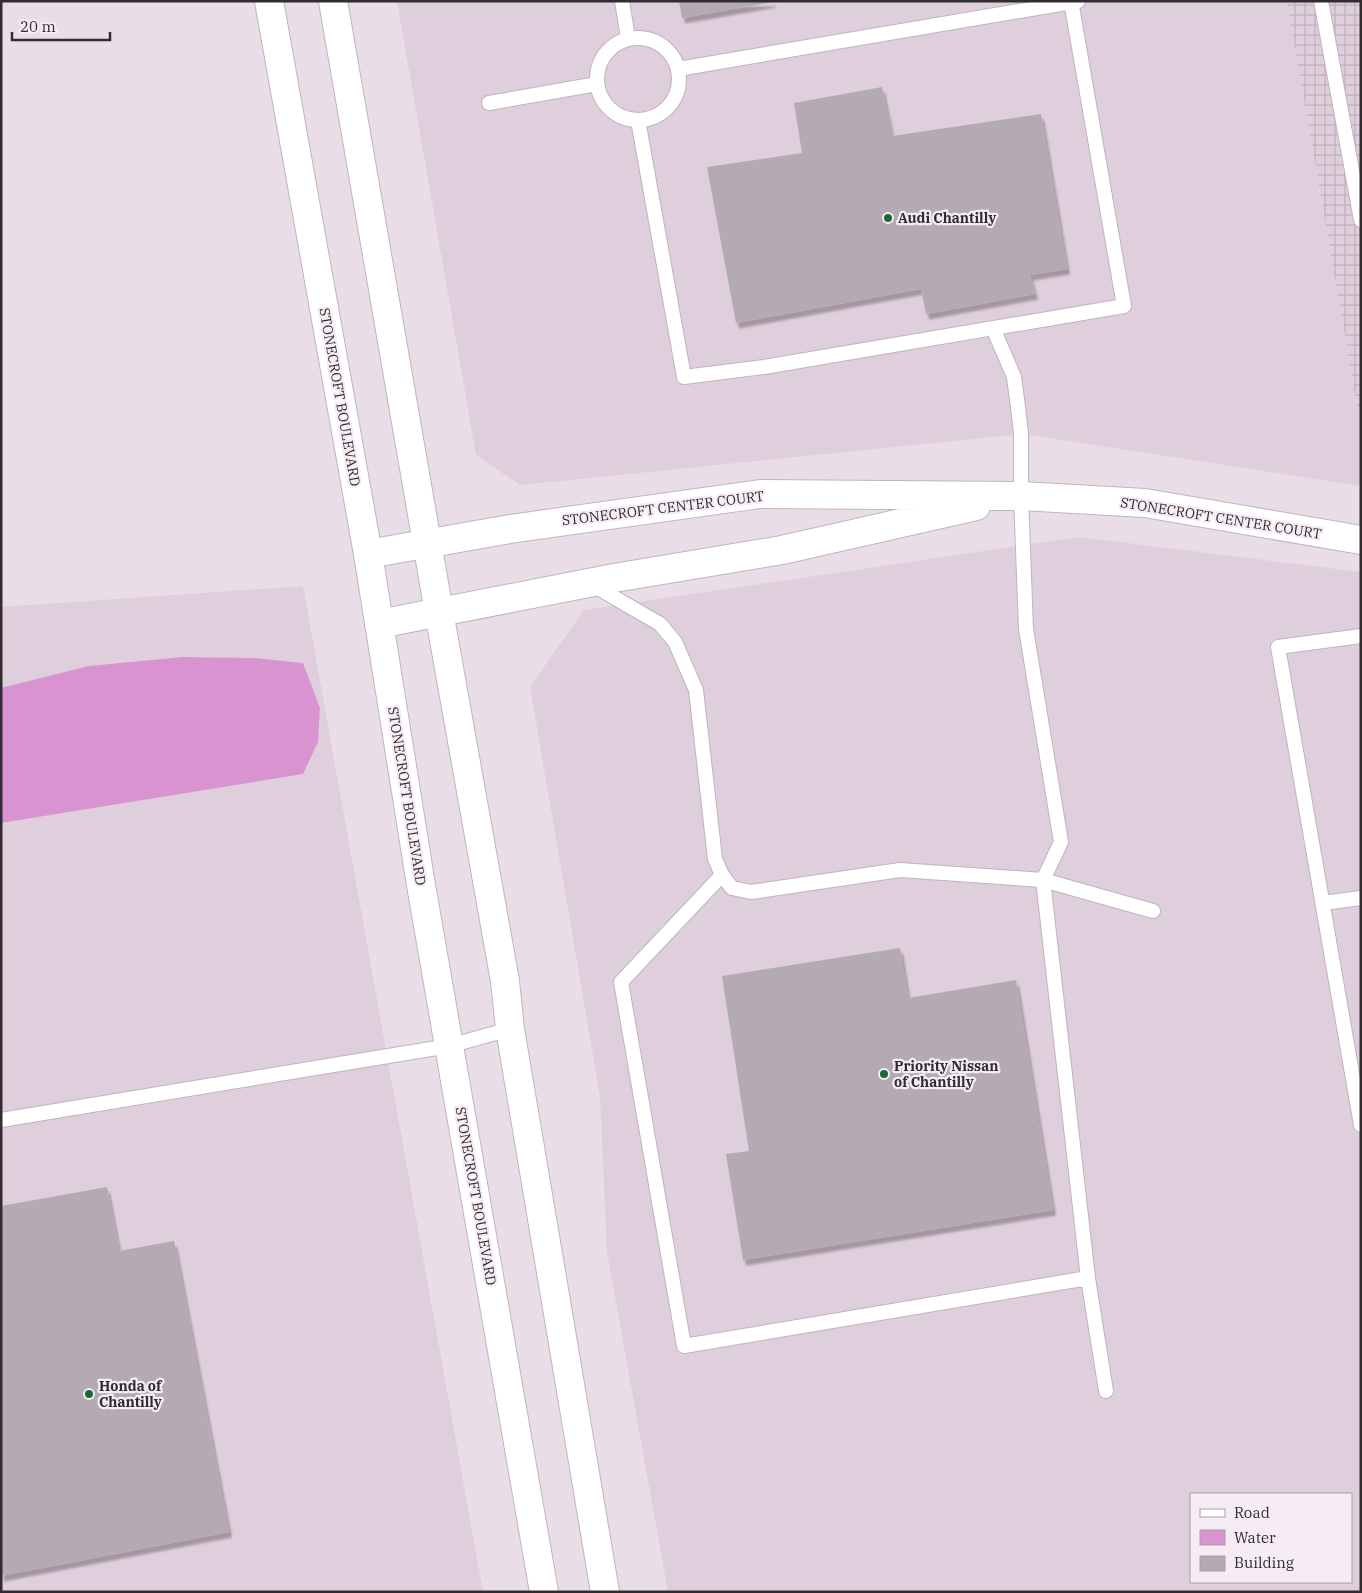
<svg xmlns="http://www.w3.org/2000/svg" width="1362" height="1593" viewBox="0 0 1362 1593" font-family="'IBM Plex Serif',serif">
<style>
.built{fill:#dfcedc;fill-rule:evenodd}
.industrial{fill:url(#industrial-grid)}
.water{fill:#d993d1}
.building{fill:#b4aab3;filter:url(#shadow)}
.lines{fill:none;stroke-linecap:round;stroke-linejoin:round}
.service-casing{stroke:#bfb5bd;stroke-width:16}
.minor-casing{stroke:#bfb5bd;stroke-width:30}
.secondary-casing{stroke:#bfb5bd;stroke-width:30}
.service{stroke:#fff;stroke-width:14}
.minor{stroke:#fff;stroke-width:28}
.secondary{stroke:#fff;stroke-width:28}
.poi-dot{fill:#1c6735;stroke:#f6ecf4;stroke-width:2}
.labels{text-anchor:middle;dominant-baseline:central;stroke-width:4.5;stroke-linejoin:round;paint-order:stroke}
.poi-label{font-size:14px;font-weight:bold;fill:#302c30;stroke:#f6ecf4;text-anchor:start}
.street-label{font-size:14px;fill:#302c30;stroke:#f6ecf4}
</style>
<defs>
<pattern id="industrial-grid" width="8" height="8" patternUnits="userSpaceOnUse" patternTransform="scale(1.25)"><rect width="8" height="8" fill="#dfcedc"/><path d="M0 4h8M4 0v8" fill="none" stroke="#c0b1bd"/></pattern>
<filter id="shadow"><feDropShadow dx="3" dy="5.5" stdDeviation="1" flood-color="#0004"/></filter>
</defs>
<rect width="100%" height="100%" fill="#e9dee7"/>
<path class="built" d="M397,1H1287L1361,429V486L1023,434L520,485L476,455Z
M1079,537L1361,572V1592H668L607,1252L600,1096L530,687L584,610ZM1191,1494H1351V1582H1191Z
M303,586L483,1592H1V823L303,774L318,742L320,708L303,663L254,658L181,657L89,666L1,688V607Z"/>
<path class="industrial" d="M1287,1H1361V429L1345,336Z"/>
<path class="water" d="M182,657L254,658L303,663L320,708L318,742L303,774L1,823V688L89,666Z"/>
<path class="building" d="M679,1H773V2L682,18Z
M882,87L892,136L1041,114L1067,269L1030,275L1035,294L926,314L921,289L736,323L707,167L802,153L794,103Z
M900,948L908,998L1016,980L1053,1210L743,1260L726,1154L749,1151L722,976Z
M107,1187L119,1251L174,1241L229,1532L1,1576V1206Z"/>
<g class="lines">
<defs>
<path id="service" d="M622,1L628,38
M1321,1L1361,220
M597 79a41 41 0 1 1 82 0a41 41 0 1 1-82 0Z
M678,69L1078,1
M489,103L597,84
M638,120L684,377L764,367L1124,306L1071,1
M591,584L660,624L675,642L696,690L715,859L722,875L732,888L751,892L900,870L1043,880L1061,842L1026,629L1021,496V434L1018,407L1014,377L993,328
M1361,636L1278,647L1361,1125
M722,875L621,982L684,1346L1088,1278L1043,880L1153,911
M1323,903L1361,898
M1,1120L449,1046L510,1029
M1088,1278L1106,1391"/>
<path id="minor" d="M368,554L510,529L760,494L1021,496L1145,503L1361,540
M379,624L614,578L782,550L976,506"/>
<path id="secondary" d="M269,1L368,554L421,885L544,1592
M333,1L439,612L505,981L510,1029L605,1592"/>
</defs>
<use href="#service" class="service-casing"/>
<use href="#minor" class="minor-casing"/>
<use href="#secondary" class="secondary-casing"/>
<use href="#service" class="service"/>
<use href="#minor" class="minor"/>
<use href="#secondary" class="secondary"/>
</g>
<g class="poi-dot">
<circle cx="888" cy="218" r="5"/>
<circle cx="884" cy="1074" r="5"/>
<circle cx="89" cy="1394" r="5"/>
</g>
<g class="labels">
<g class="poi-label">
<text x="898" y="218">Audi Chantilly</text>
<text x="894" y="1066">Priority Nissan<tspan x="894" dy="16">of Chantilly</tspan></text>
<text x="99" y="1386">Honda of<tspan x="99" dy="16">Chantilly</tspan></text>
</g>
<g class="street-label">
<text transform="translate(340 397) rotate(80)">STONECROFT BOULEVARD</text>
<text transform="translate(663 508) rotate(-7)">STONECROFT CENTER COURT</text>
<text transform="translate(1221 518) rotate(9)">STONECROFT CENTER COURT</text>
<text transform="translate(407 796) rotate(81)">STONECROFT BOULEVARD</text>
<text transform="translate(476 1196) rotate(80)">STONECROFT BOULEVARD</text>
</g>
</g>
<rect width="1362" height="1593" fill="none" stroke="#302c30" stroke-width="5"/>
<rect x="1190" y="1493" width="162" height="90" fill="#f6ecf4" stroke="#a79fa6"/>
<rect x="1200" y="1509" width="25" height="8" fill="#ffffff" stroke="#a79fa6"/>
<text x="1234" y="1518" font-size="15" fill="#302c30">Road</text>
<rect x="1200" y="1530" width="25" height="15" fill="#d993d1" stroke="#a79fa6"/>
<text x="1234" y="1543" font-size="15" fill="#302c30">Water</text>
<rect x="1200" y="1556" width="25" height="15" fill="#b4aab3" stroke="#a79fa6"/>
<text x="1234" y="1568" font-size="15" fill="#302c30">Building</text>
<path d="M12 32v8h98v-8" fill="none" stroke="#302c30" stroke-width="2.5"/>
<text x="20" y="32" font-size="15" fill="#302c30" stroke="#f6ecf4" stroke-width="4" paint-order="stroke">20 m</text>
</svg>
